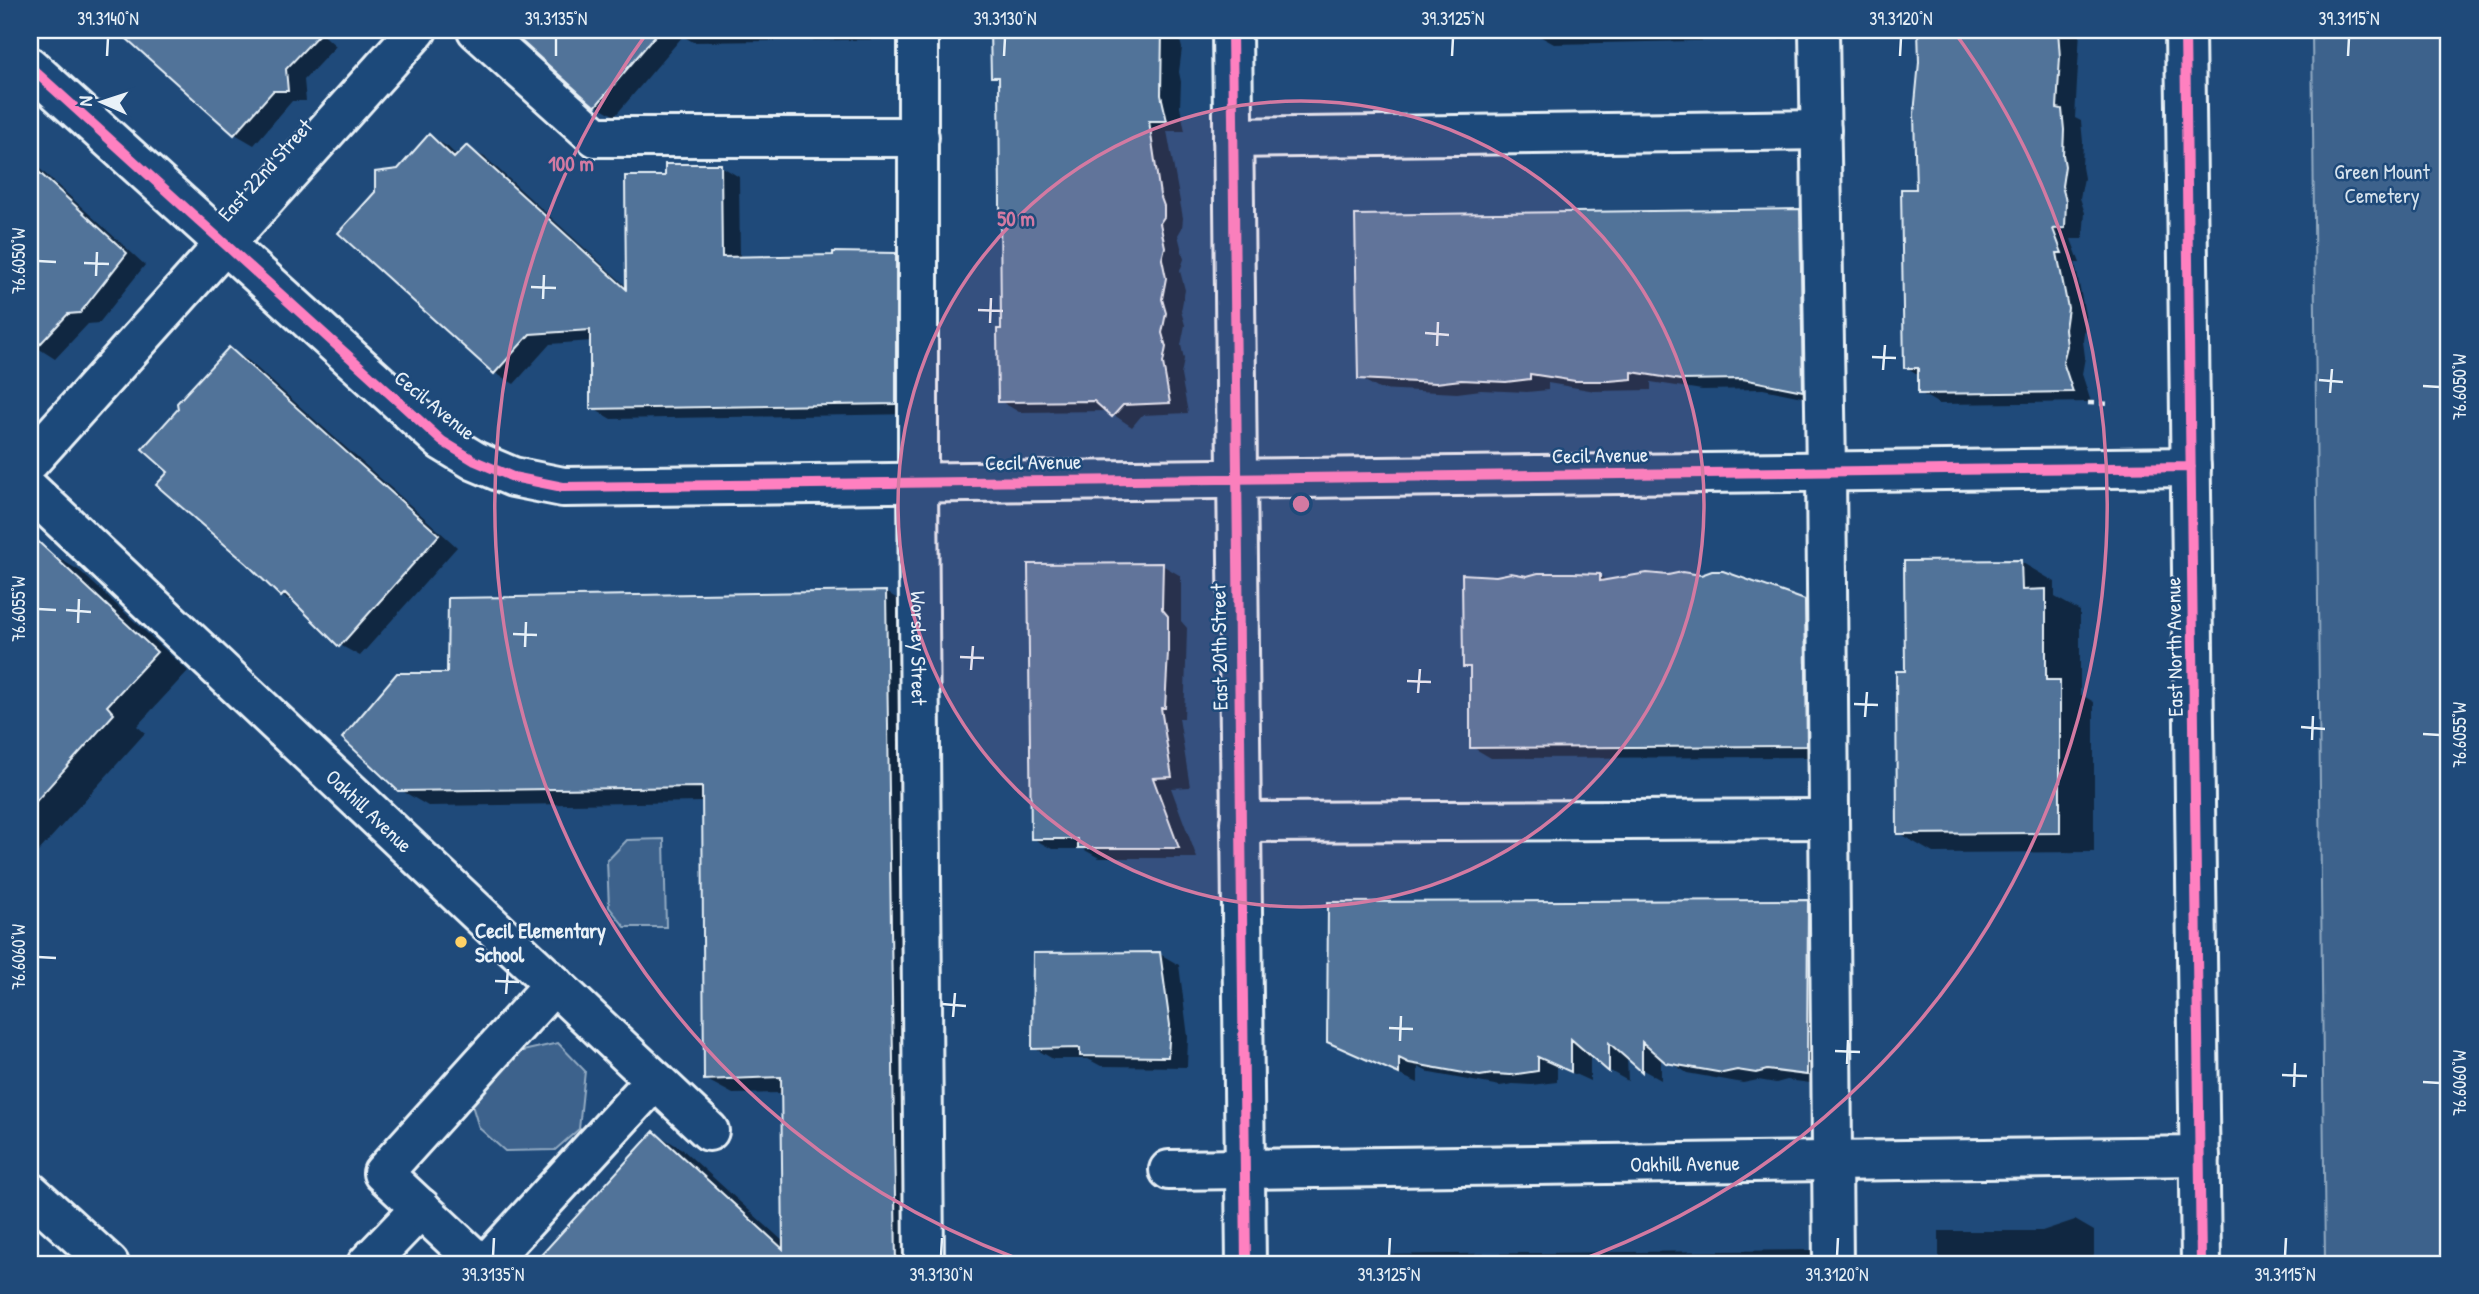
<svg xmlns="http://www.w3.org/2000/svg" width="2479" height="1294" viewBox="0 0 2479 1294" font-family="'Patrick Hand',sans-serif">
<style>
.green{fill:#3c628c;stroke:#92aac2;stroke-width:2}
.shadow{fill:#0007}
.building{fill:#517399;stroke:#e8f1f8;stroke-width:2}
.lines{fill:none;stroke-linecap:round;stroke-linejoin:round}
.minor-casing{stroke:#e8f1f8;stroke-width:44}
.major-casing{stroke:#e8f1f8;stroke-width:44}
.path{stroke:#e8f1f8;stroke-width:4.5;stroke-dasharray:7 5;stroke-linecap:butt}
.minor{stroke:#1f4a7a;stroke-width:38}
.major{stroke:#1f4a7a;stroke-width:38}
.cycleway-casing{stroke:#1f4a7a;stroke-width:15}
.cycleway{stroke:#ff80c0;stroke-width:10}
.ticks{fill:none;stroke:#e8f1f8;stroke-width:2.5}
.ring{fill:none;stroke:#d37aa2;stroke-width:3.5}
.poi-dot{fill:#ffd166;stroke:#1f4a7a;stroke-width:2.5}
.labels{text-anchor:middle;dominant-baseline:central;stroke-width:5;stroke-linejoin:round;paint-order:stroke}
.street-label{font-size:21px;fill:#e8f1f8;stroke:#1f4a7a}
.park-label{font-size:21px;fill:#d7e3ed;stroke:#1f4a7a}
.poi-label{font-size:21px;font-weight:bold;fill:#e8f1f8;stroke:#1f4a7a;text-anchor:start}
.centre{fill:#d37aa2;stroke:#1f4a7a;stroke-width:3.5}
.ring-label{font-size:21px;text-anchor:middle;font-weight:bold;fill:#d37aa2;stroke:#1f4a7a;stroke-width:5;stroke-linejoin:round;paint-order:stroke}
.neatline{fill:none;stroke:#e8f1f8;stroke-width:2.5}
.ticks-label{font-size:18px;text-anchor:middle;fill:#e8f1f8}
</style>
<rect width="100%" height="100%" fill="#1f4a7a"/>
<filter id="ink" filterUnits="userSpaceOnUse"><feTurbulence type="fractalNoise" baseFrequency=".0143" numOctaves="2"/><feDisplacementMap in="SourceGraphic" scale="14" xChannelSelector="R" yChannelSelector="G"/><feConvolveMatrix kernelMatrix="1 2 1 2 8 2 1 2 1" color-interpolation-filters="sRGB"/></filter>
<g filter="url(#ink)">
<path class="green" d="M2312,30H2449V1264H2325Z
M664,839L666,927H625L609,907L607,861L627,840Z
M558,1043L585,1071L579,1129L555,1150L505,1151L479,1128L469,1095L514,1053Z"/>
<path class="shadow" d="M120,30H318L336,46L304,80L306,101H292L254,145L235,134Z
M519,30H620L636,48V30H913V39L693,42L683,36L615,116L596,105L516,33Z
M999,30H1177L1182,48L1179,72L1181,82L1180,107L1185,131H1167L1183,218L1182,228L1178,235L1184,259L1180,271L1185,290L1181,311L1185,325L1181,345L1184,359L1181,375L1188,413L1142,415L1132,427L1108,411L1019,412L1000,401L1003,331Z
M1534,30H1785V39L1554,44L1534,33Z
M1920,30H2080L2075,118L2081,121L2083,142L2082,167L2084,178L2080,198L2085,213L2083,239H2071L2080,263H2075L2086,320L2083,341L2085,357L2082,374L2091,402L1939,404L1920,393L1919,375L1906,367L1918,191Z
M429,136L448,147L458,157L467,147L486,158L627,287L667,178L721,166L739,177L740,258L896,255L914,266V414L611,419L592,408V341L550,344L514,384L495,373L341,233Z
M30,160L145,265L99,323L88,324L55,359L30,343Z
M1800,211L1819,222L1822,401L1763,389L1702,390L1651,382V390L1595,391L1548,383V390L1527,392L1481,390L1457,393L1379,389L1360,378Z
M230,350L249,361L457,547L360,656L340,645L302,607L282,596L171,471Z
M48,552L80,571L188,671L137,726L145,733L30,861V573Z
M2021,562L2055,582V597L2080,611V694L2094,702V852L1933,853L1898,833L1907,672Z
M1162,565L1181,576V621L1187,628L1186,664L1184,718H1179L1190,787L1171,788L1197,858H1099L1083,849H1052L1032,838Z
M1600,576L1608,581L1805,601L1824,613L1825,757L1491,758L1472,747V670L1465,666L1527,578Z
M886,592L913,608L923,1264H537L655,1133L682,1149L785,1243L783,1093L733,1094L705,1079L704,802L428,806L399,789L449,675Z
M1807,902L1827,913L1826,1085L1787,1080L1776,1083L1758,1080L1743,1083L1687,1073L1661,1056V1080L1643,1070L1627,1057L1628,1081L1610,1071L1590,1053V1081L1557,1066V1082L1531,1085L1513,1084L1500,1086L1430,1073L1418,1067V1083L1348,1052L1329,1041Z
M1160,954L1179,965L1188,1037L1187,1067L1101,1066L1088,1059H1053L1034,1048Z
M2075,1220L2094,1231V1255L2091,1264H1939V1231H2042Z
M1811,1250L1830,1261V1264H1368L1367,1255Z"/>
<path class="building" d="M117,30H323L286,69L288,91H273L234,135Z
M509,30H660L595,107Z
M990,30H1162L1161,95L1167,121H1149L1160,195L1164,206V217L1160,223L1165,247L1162,259L1166,278L1162,299L1166,313L1162,333L1166,347L1163,363L1170,403L1123,405L1112,417L1094,401L998,402L997,329H1001L999,77H991Z
M1918,30H2058L2060,57L2057,108L2062,109L2064,130L2063,155L2065,166L2062,186L2066,201L2065,228L2053,229L2062,253H2057L2068,308L2065,329L2067,346L2063,362L2073,392L1918,394V368H1904L1901,189H1916L1914,114L1919,62Z
M429,134L454,158L467,145L626,289L625,176H665V164H721L722,257L833,255V252L896,253V404L590,409V330L530,334L494,374L338,233L375,192V172L398,169Z
M30,164L127,253L80,313L68,314L30,355Z
M1800,209L1803,391L1743,379L1681,380L1632,372V379L1609,381H1575L1530,374V379L1506,382L1461,380L1436,383L1358,379L1355,215Z
M229,347L439,535L339,647L285,593L281,597L247,564L156,485L168,472L142,449L178,409L177,403Z
M30,534L157,652L107,706L114,714L30,808Z
M2021,560L2022,590L2046,589V680H2060V833L1897,834L1896,671H1905L1904,561Z
M1163,563L1162,609L1168,616V652L1165,708H1161L1172,777L1153,778L1179,848H1078V839H1031L1028,564Z
M1712,571H1723L1805,600L1807,746L1470,748V667H1463L1462,574L1496,576L1511,573L1527,576L1538,573H1573L1600,574V581L1647,573L1668,575L1682,572L1701,575Z
M886,591L896,1264H533L654,1131L783,1249L781,1077L704,1080L702,787L398,791L342,738L397,673H447L448,598Z
M1808,900L1807,1075L1767,1070L1756,1073L1737,1070L1723,1073L1666,1063L1642,1042V1072L1609,1043V1072L1571,1039V1072L1538,1057V1071L1511,1075L1493,1074L1480,1076L1409,1063L1399,1058V1074L1327,1042L1328,902Z
M1160,952L1170,1025L1168,1057L1080,1056V1048L1032,1049L1033,953Z"/>
<g class="lines">
<defs>
<g id="minor">
<path d="M477,30L596,137H919"/>
<path id="s1" d="M918,30V482L924,1264"/>
<path d="M1232,30L1246,1264"/>
<path d="M1819,30L1826,471L1833,1264"/>
<path d="M30,67L442,441L475,461L513,477L563,487L2191,467"/>
<path d="M1233,138L1821,130"/>
<path d="M30,461L417,30"/>
<path id="s2" d="M30,490L709,1131"/>
<path d="M1240,822L1829,819"/>
<path id="s3" d="M1169,1170L2200,1156"/>
<path d="M30,1192L109,1264"/>
<path d="M367,1264L421,1208"/>
<path d="M480,1264L383,1173L554,984"/>
<path d="M486,1264L655,1080"/>
</g>
<path id="major" d="M2185,30L2201,1264"/>
</defs>
<use href="#minor" class="minor-casing"/>
<use href="#major" class="major-casing"/>
<path class="path" d="M2088,403L2112,404"/>
<use href="#minor" class="minor"/>
<use href="#major" class="major"/>
<defs>
<path id="cycleway" d="M1232,30L1246,1264
M2185,30L2201,1264
M30,67L442,441L475,461L513,477L563,487L2191,467"/>
</defs>
<use href="#cycleway" class="cycleway-casing"/>
<use href="#cycleway" class="cycleway"/>
</g>
</g>
<path class="ticks" d="M107,56L108,38M556,56V38M1004,56L1005,38M1452,56L1453,38M1900,56L1901,38M2348,56L2349,38M38,261L56,262M84,263L109,264M96,276L97,252M531,287L556,288M543,299L544,275M978,310L1003,311M990,323L991,298M1425,333L1449,335M1437,346L1438,322M1872,357L1896,358M1883,370L1885,345M2319,380L2343,382M2423,386L2440,387M2330,393L2332,369M38,609L56,610M66,610L91,612M78,623L79,599M513,634L537,635M525,647L526,622M960,657L984,658M971,670L973,646M1407,681L1431,682M1418,693L1420,669M1854,704L1878,705M1865,717L1867,692M2301,727L2325,729M2423,734L2440,735M2312,740L2313,716M38,957L56,958M495,981L519,982M506,994L508,969M942,1004L966,1006M953,1017L955,993M1389,1028L1413,1029M1400,1041L1401,1016M1835,1051L1860,1052M1847,1064L1848,1040M2282,1075L2307,1076M2423,1082L2440,1083M2294,1087L2295,1063M493,1256L494,1238M941,1256L942,1238M1389,1256L1390,1238M1837,1256L1838,1238M2285,1256L2286,1238"/>
<circle cx="1301" cy="504" r="403" fill="#d37aa2" fill-opacity=".12"/>
<g class="ring">
<circle cx="1301" cy="504" r="403"/>
<path d="M1032 1264A806 806 0 0 1 649 30M1953 30A806 806 0 0 1 1570 1264"/>
</g>
<circle class="poi-dot" cx="461" cy="942" r="7"/>
<g class="labels">
<g class="street-label">
<text transform="translate(265 170) rotate(-48)">East 22nd Street</text>
<text transform="translate(435 405) rotate(39)">Cecil Avenue</text>
<text transform="translate(1600 455) rotate(-1)">Cecil Avenue</text>
<text transform="translate(1033 462) rotate(-1)">Cecil Avenue</text>
<text stroke="none"><textPath href="#s1" startOffset="618">Worsley Street</textPath></text>
<text transform="translate(1219 647) rotate(-91)">East 20th Street</text>
<text transform="translate(2174 647) rotate(-91)">East North Avenue</text>
<text stroke="none"><textPath href="#s2" startOffset="467">Oakhill Avenue</textPath></text>
<text stroke="none"><textPath href="#s3" startOffset="516">Oakhill Avenue</textPath></text>
</g>
<g class="park-label">
<text x="2382" y="171">Green Mount<tspan x="2382" dy="24">Cemetery</tspan></text>
</g>
<g class="poi-label">
<text x="475" y="930">Cecil Elementary<tspan x="475" dy="24">School</tspan></text>
</g>
</g>
<circle cx="1301" cy="504" r="10" class="centre"/>
<g class="ring-label">
<text x="571" y="171">100 m</text>
<text x="1016" y="226">50 m</text>
</g>
<rect width="2479" height="1294" fill="none" stroke="#1f4a7a" stroke-width="77"/>
<g transform="translate(102 102) rotate(273)" stroke="#1f4a7a" stroke-width="5" paint-order="stroke">
<path d="M0-5L12 26L0 18L-12 26Z" fill="#e8f1f8"/>
<text y="-10" font-size="19" font-weight="bold" text-anchor="middle" fill="#e8f1f8">N</text>
</g>
<rect x="38" y="38" width="2402" height="1218" class="neatline"/>
<g class="ticks-label">
<text x="108" y="25">39.3140°N</text>
<text x="556" y="25">39.3135°N</text>
<text x="1005" y="25">39.3130°N</text>
<text x="1453" y="25">39.3125°N</text>
<text x="1901" y="25">39.3120°N</text>
<text x="2349" y="25">39.3115°N</text>
<text transform="translate(19 261) rotate(-90)" y="6">76.6050°W</text>
<text transform="translate(2460 387) rotate(-90)" y="6">76.6050°W</text>
<text transform="translate(19 609) rotate(-90)" y="6">76.6055°W</text>
<text transform="translate(2460 735) rotate(-90)" y="6">76.6055°W</text>
<text transform="translate(19 957) rotate(-90)" y="6">76.6060°W</text>
<text transform="translate(2460 1083) rotate(-90)" y="6">76.6060°W</text>
<text x="493" y="1281">39.3135°N</text>
<text x="941" y="1281">39.3130°N</text>
<text x="1389" y="1281">39.3125°N</text>
<text x="1837" y="1281">39.3120°N</text>
<text x="2285" y="1281">39.3115°N</text>
</g>
</svg>
